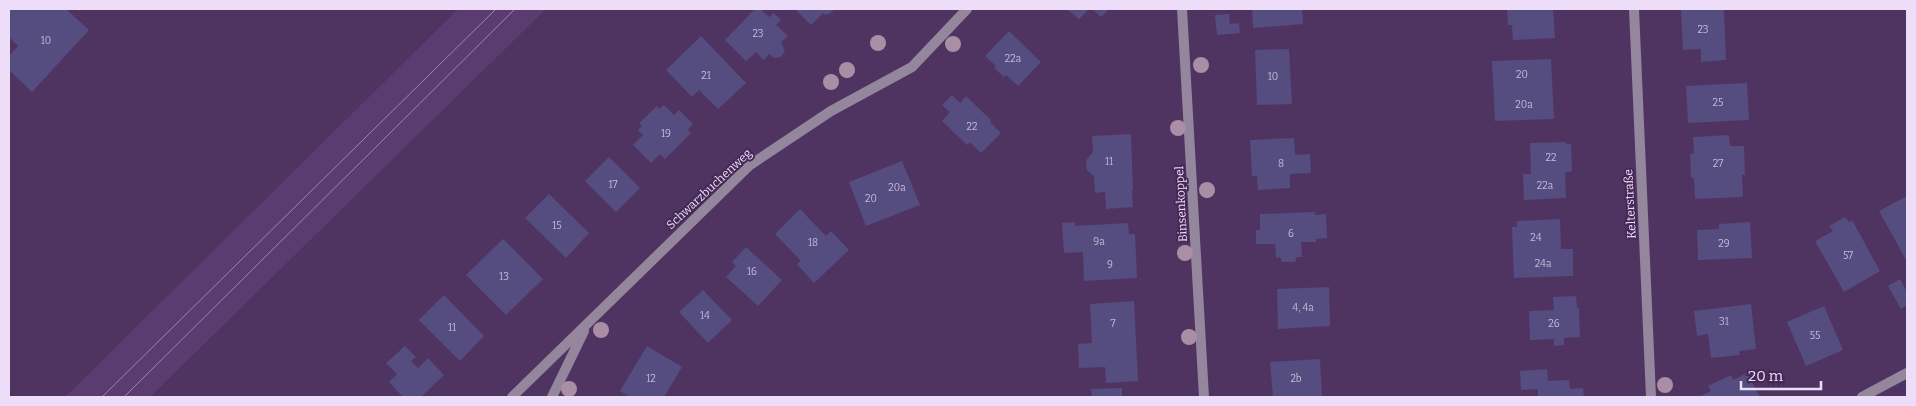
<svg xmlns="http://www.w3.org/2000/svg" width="1916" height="406" viewBox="0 0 1916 406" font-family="Bitter,serif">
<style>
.built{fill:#5b3b70}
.building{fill:#554c7f}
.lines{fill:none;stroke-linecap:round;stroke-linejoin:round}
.street{stroke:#93869d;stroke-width:10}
.tram{stroke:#9c86ab;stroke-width:1}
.tree{fill:#aa8ea5}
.labels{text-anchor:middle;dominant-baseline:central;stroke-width:4;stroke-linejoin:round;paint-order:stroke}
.number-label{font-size:10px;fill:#c7b9da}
.street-label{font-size:12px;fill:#edddf9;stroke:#442956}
</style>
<rect width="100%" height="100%" fill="#4f3462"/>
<path class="built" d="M458,9H546L150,397H65Z"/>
<path class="building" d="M9,9H66L89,30L32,92L9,70V56L18,46L9,37Z
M755,9H760L769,17L774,13L781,20L776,25L788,36L781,42L785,51L781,57L774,58L769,54L764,60L756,52L746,61L725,40Z
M795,9H835L829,14L825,15L823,13L811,25Z
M1067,9H1089L1079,19Z
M1092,9H1109L1101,17Z
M1252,9H1302L1303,24L1253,28Z
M1507,9H1553L1555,38L1513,40L1512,25H1508Z
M1714,9H1724L1726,60L1701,62V49L1683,50L1681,10Z
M1229,14L1230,24L1239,23L1240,33L1217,35L1215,15Z
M1009,31L1041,62L1018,86L1006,75L1004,77L994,68L996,66L985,56Z
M701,36L746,83L718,109L699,90L692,97L666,70Z
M1289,49L1292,104L1257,105L1255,50Z
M1551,59L1554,119L1495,121L1492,61Z
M1747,83L1749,120L1688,123L1686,86Z
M952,95L960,103L966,96L991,120L990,122L1001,133L981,153L970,142L967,145L942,121L950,112L942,105Z
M664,105L674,115L679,110L693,124L688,130L691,133L665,159L660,154L651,163L633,145L643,135L638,130L642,126L639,123L657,106L659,109Z
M1131,134L1133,190H1132L1133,207L1106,209L1105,192L1095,193L1094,176L1087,170L1086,165L1087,159L1093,152L1092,136Z
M1729,135L1730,146H1744L1745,175H1742L1743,197L1695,199L1694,178H1691L1690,154H1693L1694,151L1693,137Z
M1294,138L1295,155L1310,154L1311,173L1290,174V188L1258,190L1257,176H1252L1250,140Z
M1566,142V144H1571L1572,171L1565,173L1566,198L1524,200L1523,174H1531L1530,143Z
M609,157L640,188L616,212L585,181Z
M902,161L920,205L866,226L849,182Z
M549,194L589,233L566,258L525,218Z
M1907,196V259L1906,260L1879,211Z
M800,209L826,236L831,231L849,250L814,283L797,264L801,261L775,234Z
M1315,212V215L1326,214L1327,238L1316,239V242H1301L1302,257H1297L1295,262H1282L1280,257L1276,258L1275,244H1256V230H1260V214Z
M1845,217L1849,222L1852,220L1880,271L1844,292L1815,241L1833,231L1829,226Z
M1560,219L1561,249H1573V276L1514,278L1512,227H1517V221Z
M1075,222V226L1128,223L1129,234H1135L1137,278L1084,281L1083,252L1064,253L1062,223Z
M1750,222L1752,258L1698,260L1697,230L1719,229V224Z
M503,239L543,279L506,315L466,275Z
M746,247L782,280L758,306L726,277L736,266L732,262Z
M1900,279L1907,292V305L1901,309L1888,286Z
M1329,287L1330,326L1278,329L1277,289Z
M703,290L732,320L708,343L679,312Z
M444,295L484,336L460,361L419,320Z
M1576,296L1577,308H1579L1580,337L1564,338V345L1554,346V339L1530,340L1529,311L1554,310L1553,297Z
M1134,301L1138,381L1106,383L1105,367L1079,368L1078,344L1092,343L1090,304Z
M1751,304L1756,349L1739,351L1740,355L1711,358L1708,334L1697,336L1694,311Z
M1824,306L1843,350L1806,366L1787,322Z
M405,346L416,357L411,361L418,368L428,358L444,375L422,396L423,397H403L389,382L397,374L386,363Z
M647,346L682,367L664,397H630L620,391Z
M1320,359L1322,397H1273L1270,362Z
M1547,369L1548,381L1569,380L1570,389L1583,388L1584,397H1538V389L1521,390L1520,371Z
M1747,373L1760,397H1699L1711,391L1708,386L1731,375L1733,380Z
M1122,388V397H1092L1091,389Z"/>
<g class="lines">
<path class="street" d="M1182,9L1204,397
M1634,9L1651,397
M512,397L750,165L831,111L912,67L967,9
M552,397L584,331
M1862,397L1907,373"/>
<path class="tram" d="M102,397L496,9
M124,397L515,9"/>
</g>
<g class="tree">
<circle cx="878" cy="43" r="8"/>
<circle cx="953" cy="44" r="8"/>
<circle cx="1201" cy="65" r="8"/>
<circle cx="847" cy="70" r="8"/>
<circle cx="831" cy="82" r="8"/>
<circle cx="1178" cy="128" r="8"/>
<circle cx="1207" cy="190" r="8"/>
<circle cx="1185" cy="253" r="8"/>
<circle cx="601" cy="330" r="8"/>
<circle cx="1189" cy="337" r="8"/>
<circle cx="1665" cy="385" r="8"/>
<circle cx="569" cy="389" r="8"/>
</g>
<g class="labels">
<g class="number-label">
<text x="1703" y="30">23</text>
<text x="758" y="34">23</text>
<text x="46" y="41">10</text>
<text x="1013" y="59">22a</text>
<text x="1522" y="75">20</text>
<text x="706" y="76">21</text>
<text x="1273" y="77">10</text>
<text x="1718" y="103">25</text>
<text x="1524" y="105">20a</text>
<text x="972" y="127">22</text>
<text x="666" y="134">19</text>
<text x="1551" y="158">22</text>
<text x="1109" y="162">11</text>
<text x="1281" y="164">8</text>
<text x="1718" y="164">27</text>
<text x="613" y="185">17</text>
<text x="1545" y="186">22a</text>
<text x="897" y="188">20a</text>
<text x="871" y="199">20</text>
<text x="557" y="226">15</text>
<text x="1291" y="234">6</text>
<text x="1536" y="238">24</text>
<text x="1099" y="242">9a</text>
<text x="813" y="243">18</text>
<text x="1724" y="244">29</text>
<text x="1848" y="256">57</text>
<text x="1543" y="264">24a</text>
<text x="1110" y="265">9</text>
<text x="752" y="272">16</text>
<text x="504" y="277">13</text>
<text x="1303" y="308">4, 4a</text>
<text x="705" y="316">14</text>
<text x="1724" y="322">31</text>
<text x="1113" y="324">7</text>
<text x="1554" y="324">26</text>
<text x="452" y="328">11</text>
<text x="1815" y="336">55</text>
<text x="651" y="379">12</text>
<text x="1296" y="379">2b</text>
</g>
<g class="street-label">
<text transform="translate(709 189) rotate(-43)">Schwarzbuchenweg</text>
<text transform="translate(1181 204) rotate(-93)">Binsenkoppel</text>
<text transform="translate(1630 204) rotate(-93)">Kelterstraße</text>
</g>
</g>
<rect width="1916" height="406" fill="none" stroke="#edddf9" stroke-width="20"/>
<path d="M1741 381v8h80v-8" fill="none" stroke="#edddf9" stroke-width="2.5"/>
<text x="1748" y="381" font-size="15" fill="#edddf9" stroke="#442956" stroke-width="4" paint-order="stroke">20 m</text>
</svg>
